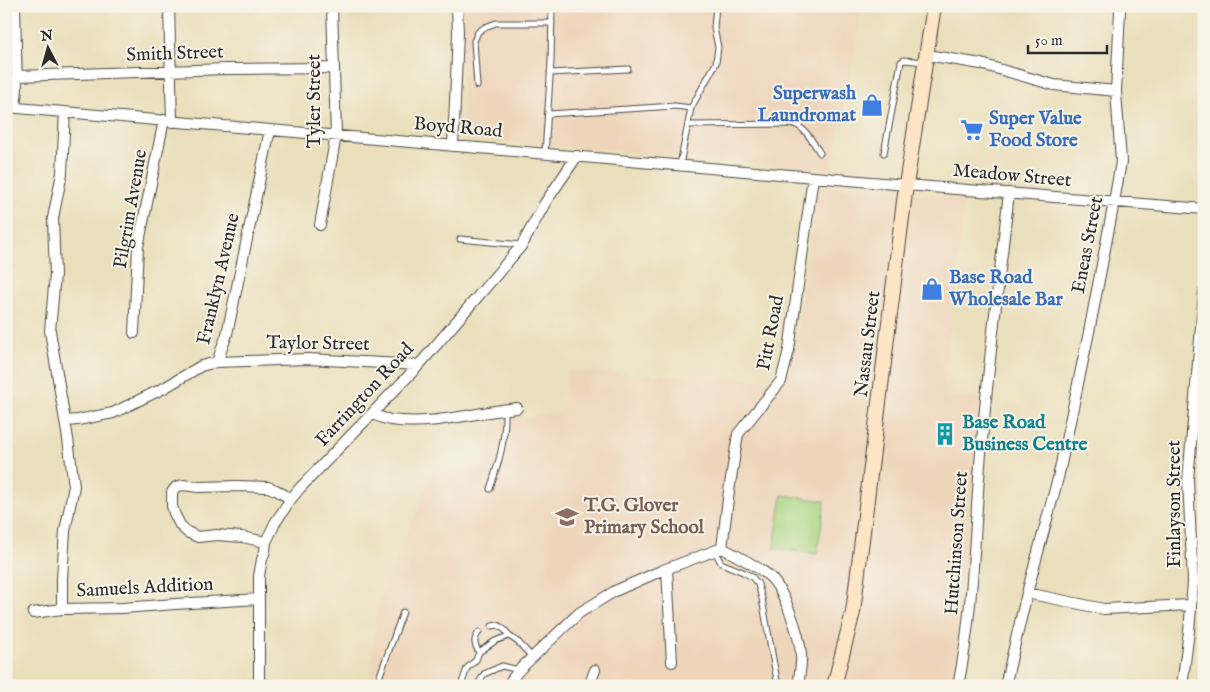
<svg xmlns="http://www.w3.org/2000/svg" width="1210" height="692" viewBox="0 0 1210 692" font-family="'IM FELL English',serif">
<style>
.built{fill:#eed6bb}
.green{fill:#aad683;stroke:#6a8057}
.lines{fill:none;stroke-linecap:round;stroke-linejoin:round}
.lane-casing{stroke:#484641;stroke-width:7}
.street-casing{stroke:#484641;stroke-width:12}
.secondary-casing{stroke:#484641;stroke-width:16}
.lane{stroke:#fff;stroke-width:5}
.street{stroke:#fff;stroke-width:10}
.secondary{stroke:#fde5c5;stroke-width:14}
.labels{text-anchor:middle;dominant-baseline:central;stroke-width:4;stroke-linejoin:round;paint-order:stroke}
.street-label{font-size:19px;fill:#2b2b2b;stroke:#f7f3e8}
.shop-label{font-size:19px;font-weight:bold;fill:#366cbe;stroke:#f7f3e8;text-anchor:start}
.culture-label{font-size:19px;font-weight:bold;fill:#0d838f;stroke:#f7f3e8;text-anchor:start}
.education-label{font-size:19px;font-weight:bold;fill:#785e54;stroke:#f7f3e8;text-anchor:start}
</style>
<rect width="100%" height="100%" fill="#f7f3e8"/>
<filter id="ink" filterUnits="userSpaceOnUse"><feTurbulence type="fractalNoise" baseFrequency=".02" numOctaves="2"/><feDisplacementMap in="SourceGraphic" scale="10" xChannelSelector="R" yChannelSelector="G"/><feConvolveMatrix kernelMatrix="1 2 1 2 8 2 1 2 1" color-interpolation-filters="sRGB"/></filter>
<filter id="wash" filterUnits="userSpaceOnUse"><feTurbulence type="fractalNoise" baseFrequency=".0096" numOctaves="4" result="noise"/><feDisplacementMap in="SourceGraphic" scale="20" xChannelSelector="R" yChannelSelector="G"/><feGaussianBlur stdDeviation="1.12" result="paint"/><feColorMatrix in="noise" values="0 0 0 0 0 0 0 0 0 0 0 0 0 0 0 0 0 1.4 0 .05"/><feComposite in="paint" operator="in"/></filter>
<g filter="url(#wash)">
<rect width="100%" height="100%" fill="#eadfbb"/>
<path class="built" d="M459,6H863L832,169L464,138Z
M819,185L965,199L943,395L980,398L957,653L950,686H370L377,605L434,470L485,468L495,421L561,413L567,370L787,381L799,319Z"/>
<path class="green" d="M782,495L825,501L817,554L774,548Z"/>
</g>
<g filter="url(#ink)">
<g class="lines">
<defs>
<path id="lane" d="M550,73L628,69
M477,86L474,41L478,32L485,27L496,23H552
M548,114L675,106L691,108
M688,125L794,124C806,128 813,143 820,153
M884,153L901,62L904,60L924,62
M545,154L551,62L552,6
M680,165L691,108L716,63L718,47L714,28L716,6
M460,239L522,245
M490,489C499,462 506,439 505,409
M715,551L721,563L743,572L752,577L758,584L762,599L778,686
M492,626L498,625L505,630L509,636L518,642L532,657
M479,632C473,640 474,644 479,652
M376,686L403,612
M461,686L467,668L476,660L479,652L495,641L509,636
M477,686L484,674L502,666L519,670"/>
<path id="street" d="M169,6L172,122
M927,55L981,64L1054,85L1116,91
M17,76L227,69L334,68
M6,107L906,185L1204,209
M15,107L17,89L15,6
M453,146L458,33L457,6
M320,225L336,135L332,6
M134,333L138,247L164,120
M217,362L308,359L419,365
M372,414C378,416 384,419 391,420C432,426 476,412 517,408
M65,421L78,420L113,413L164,388L201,366L217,362L227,334L270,130
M266,542L242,537L217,535L198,537L187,532L180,525L174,513L172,506V492L176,487L183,485L199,487L236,486L268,487L276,490L291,499
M722,548L729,491L738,434L781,381L789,350L813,177
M722,548C737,556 756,565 769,576C784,589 800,635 801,655C802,665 799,676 798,686
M667,569L672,662
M1193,582L1204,580
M1027,593L1104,609L1191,605
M62,609V579L65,531L74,486L68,439L50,331L55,275L53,218L62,173L65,112
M33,613L62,609L123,608L175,604L259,599
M259,686V576L262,559L265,551L266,542L275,523L291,499L300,488L419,365L522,245L545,203L577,156
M507,686L519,670L579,613L615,591L663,570L722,548
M589,686L595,670
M958,686C974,609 974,530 981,453C988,366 999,280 1009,193
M1005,686L1027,593L1058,478L1089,332L1114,202L1121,162L1116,91L1120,11
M1182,686L1189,631L1193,582L1188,480L1204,292"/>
<path id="secondary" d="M834,686L853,612L906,185L934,6"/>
</defs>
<use href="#lane" class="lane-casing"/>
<use href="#street" class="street-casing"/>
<use href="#secondary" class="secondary-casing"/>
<use href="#lane" class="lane"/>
<use href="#street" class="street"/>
<use href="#secondary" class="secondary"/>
</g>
</g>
<defs>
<symbol id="shop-bare" viewBox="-9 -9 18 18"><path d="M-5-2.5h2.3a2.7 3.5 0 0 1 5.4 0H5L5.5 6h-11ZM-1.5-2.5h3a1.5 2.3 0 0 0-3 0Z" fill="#3f7fe0" stroke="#f7f3e8" stroke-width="2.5" paint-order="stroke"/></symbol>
<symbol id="supermarket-bare" viewBox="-9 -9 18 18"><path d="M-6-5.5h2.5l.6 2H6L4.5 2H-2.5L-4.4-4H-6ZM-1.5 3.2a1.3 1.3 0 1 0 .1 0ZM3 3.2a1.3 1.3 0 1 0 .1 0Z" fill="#3f7fe0" stroke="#f7f3e8" stroke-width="2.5" paint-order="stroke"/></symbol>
<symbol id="building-bare" viewBox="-9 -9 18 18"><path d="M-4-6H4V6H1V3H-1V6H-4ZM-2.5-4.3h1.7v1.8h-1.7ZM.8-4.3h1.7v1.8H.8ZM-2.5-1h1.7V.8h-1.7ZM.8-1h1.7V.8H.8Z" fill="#0f9aa8" stroke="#f7f3e8" stroke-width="2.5" paint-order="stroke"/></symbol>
<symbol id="school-bare" viewBox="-9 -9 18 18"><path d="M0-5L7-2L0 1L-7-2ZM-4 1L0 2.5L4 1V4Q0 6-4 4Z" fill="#8d6e63" stroke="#f7f3e8" stroke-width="2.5" paint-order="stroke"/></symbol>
</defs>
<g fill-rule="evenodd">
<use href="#shop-bare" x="856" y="89" width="32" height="32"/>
<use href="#supermarket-bare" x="956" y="114" width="32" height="32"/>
<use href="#shop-bare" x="916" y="273" width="32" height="32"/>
<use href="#building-bare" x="929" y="418" width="32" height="32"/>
<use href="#school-bare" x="551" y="501" width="32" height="32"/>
</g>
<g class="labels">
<g class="street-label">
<text transform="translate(175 54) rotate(-2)">Smith Street</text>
<text transform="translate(315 101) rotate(-90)">Tyler Street</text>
<text transform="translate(458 128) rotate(5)">Boyd Road</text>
<text transform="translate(1012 176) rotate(5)">Meadow Street</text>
<text transform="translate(131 209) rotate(-80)">Pilgrim Avenue</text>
<text transform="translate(1088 245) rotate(-79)">Eneas Street</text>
<text transform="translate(219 279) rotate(-77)">Franklyn Avenue</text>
<text transform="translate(771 333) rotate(-79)">Pitt Road</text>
<text transform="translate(318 344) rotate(1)">Taylor Street</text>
<text transform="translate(868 344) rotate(-83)">Nassau Street</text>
<text transform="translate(365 395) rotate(-47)">Farrington Road</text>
<text transform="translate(1175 504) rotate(-90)">Finlayson Street</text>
<text transform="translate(957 543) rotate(-86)">Hutchinson Street</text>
<text transform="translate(145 588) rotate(-3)">Samuels Addition</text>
</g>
<g class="shop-label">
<text x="856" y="94" text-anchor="end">Superwash<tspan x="856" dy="22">Laundromat</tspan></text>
<text x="989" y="119">Super Value<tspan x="989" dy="22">Food Store</tspan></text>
<text x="949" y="278">Base Road<tspan x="949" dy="22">Wholesale Bar</tspan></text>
</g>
<g class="culture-label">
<text x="962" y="423">Base Road<tspan x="962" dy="22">Business Centre</tspan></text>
</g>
<g class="education-label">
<text x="584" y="506">T.G. Glover<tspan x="584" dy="22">Primary School</tspan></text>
</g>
</g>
<rect width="1210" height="692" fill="none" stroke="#f7f3e8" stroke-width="25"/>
<g transform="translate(48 48) rotate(354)" stroke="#f7f3e8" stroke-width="4" paint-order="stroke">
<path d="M0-4L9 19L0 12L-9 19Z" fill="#2b2b2b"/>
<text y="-8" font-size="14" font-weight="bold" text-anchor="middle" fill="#2b2b2b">N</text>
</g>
<path d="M1028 45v8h79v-8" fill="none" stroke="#2b2b2b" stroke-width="2.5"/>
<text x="1035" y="45" font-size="15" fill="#2b2b2b" stroke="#f7f3e8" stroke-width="4" paint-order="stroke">50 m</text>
</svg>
